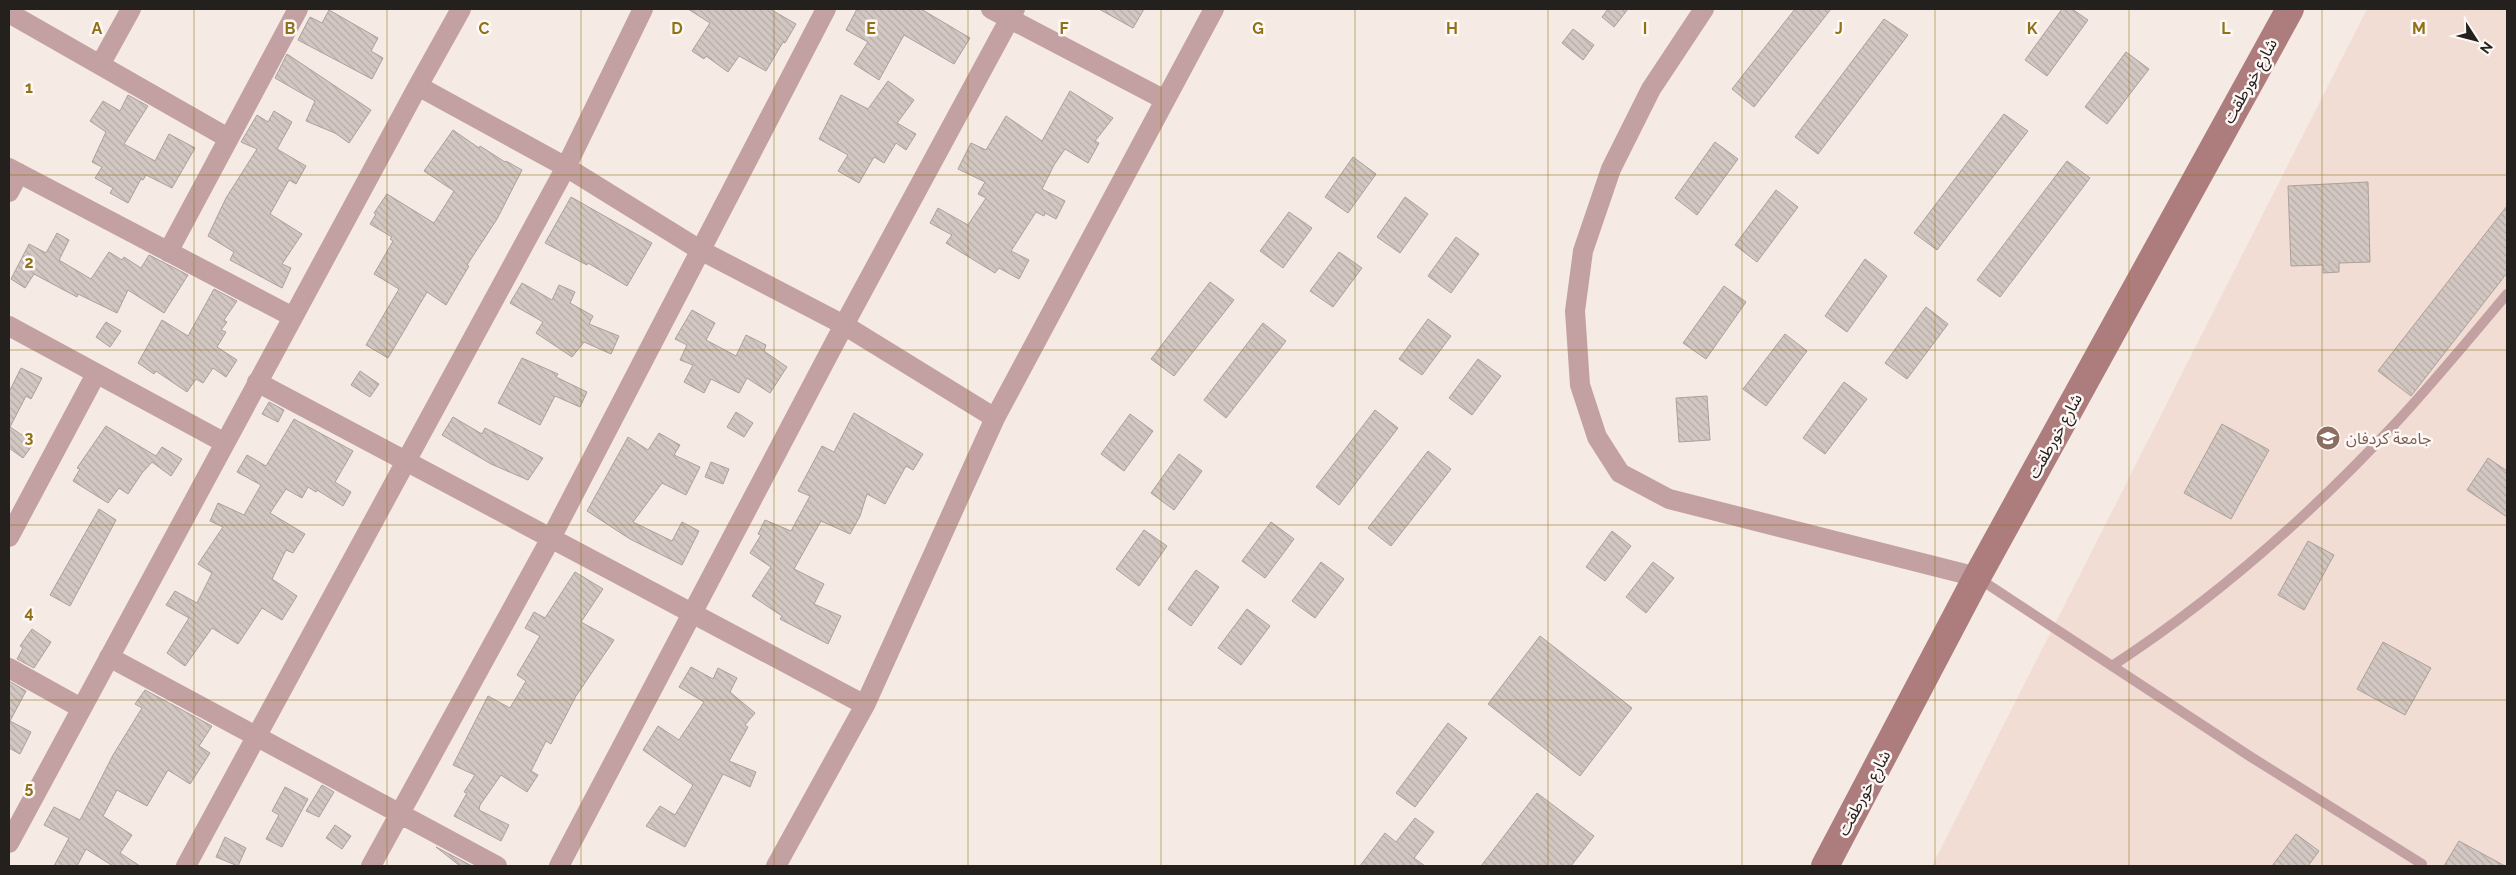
<svg xmlns="http://www.w3.org/2000/svg" width="2516" height="875" viewBox="0 0 2516 875" font-family="Raleway,'Noto Sans Arabic',sans-serif">
<style>
.built{fill:#f1ddd4}
.building{fill:url(#building-back-hatch);stroke:#aca09c}
.lines{fill:none;stroke-linecap:round;stroke-linejoin:round}
.lane{stroke:#c3a1a2;stroke-width:10}
.street{stroke:#c3a1a2;stroke-width:20}
.secondary{stroke:#ad7d7e;stroke-width:28}
.grid{fill:none;stroke:#907116;stroke-width:1;stroke-opacity:0.55}
.labels{text-anchor:middle;dominant-baseline:central;stroke-width:5;stroke-linejoin:round;paint-order:stroke}
.street-label{font-size:16px;fill:#24201e;stroke:#fdf8f6}
.education-label{font-size:16px;fill:#785e54;stroke:#fdf8f6;text-anchor:start}
.grid-label{font-size:16px;text-anchor:middle;font-weight:bold;fill:#907116;stroke:#fdf8f6;stroke-width:5;stroke-linejoin:round;paint-order:stroke}
</style>
<defs>
<pattern id="building-back-hatch" width="6" height="6" patternUnits="userSpaceOnUse" patternTransform="scale(1.25)"><rect width="6" height="6" fill="#d3c7c2"/><path d="M-1 5l2 2M0 0l6 6M5-1l2 2" fill="none" stroke="#b5aba6"/></pattern>
</defs>
<rect width="100%" height="100%" fill="#f5eae4"/>
<path class="built" d="M2367,9H2507V866H1932Z"/>
<path class="building" d="M688,9H770L796,24L785,43L783,42L766,71L739,56L728,72L706,56L704,59L692,51L710,23Z
M857,9H921L970,38L954,64L904,35L879,80L854,64L868,42L846,30Z
M1099,9H1144L1133,28Z
M1608,9H1628L1614,27L1602,17Z
M1795,9H1831L1754,107L1732,89Z
M2062,9H2072L2088,20L2047,76L2025,60Z
M329,10L378,38L371,51L383,58L372,79L298,40L310,17L322,23Z
M1884,19L1908,35L1818,154L1795,137Z
M1573,29L1594,45L1583,60L1562,43Z
M2126,52L2149,69L2107,124L2085,107Z
M287,54L371,110L349,143L335,133L306,121L315,101L275,78Z
M888,81L914,100L897,123L916,134L906,150L896,143L884,163L874,157L859,183L838,171L848,155L819,139L841,95L868,109Z
M1070,91L1113,118L1095,141L1099,143L1088,163L1065,149L1054,165L1042,189L1065,201L1056,219L1045,213L1044,216L1036,212L1011,251L1029,260L1019,279L999,268L995,273L946,243L952,235L930,223L938,208L968,225L986,198L978,194L985,182L958,169L971,143L986,150L1006,116L1042,141Z
M128,95L148,106L124,144L155,161L169,134L195,148L172,188L146,175L143,180L141,179L128,203L110,193L113,188L95,178L102,167L92,162L106,132L90,121L103,101L120,111Z
M274,111L292,122L277,149L306,166L296,184L289,180L270,214L302,234L282,264L291,268L282,288L230,260L234,252L208,236L226,198L257,149L241,142L257,115L268,122Z
M2004,114L2028,131L1937,250L1914,233Z
M453,130L479,148L480,146L505,162L506,161L522,170L497,219L467,265L469,266L446,305L427,292L388,358L366,345L399,289L374,274L393,241L390,239L392,237L370,224L376,214L374,213L387,194L434,223L454,191L424,171Z
M1715,142L1738,159L1697,215L1675,198Z
M1353,157L1376,174L1348,213L1325,197Z
M2067,161L2090,178L2000,297L1977,280Z
M2368,182L2370,262L2339,263V272L2323,273V265L2291,266L2288,186Z
M1776,190L1798,207L1757,262L1735,245Z
M571,197L652,243L627,286L588,263L587,265L545,243Z
M1405,197L1428,214L1400,253L1377,237Z
M2507,206V273L2411,396L2378,371Z
M1289,212L1312,228L1283,268L1260,251Z
M57,233L69,240L59,260L91,279L109,252L122,260L124,257L141,268L149,255L188,275L164,313L128,290L117,313L78,294L77,297L34,274L25,288L11,279L29,244L46,253Z
M1456,237L1479,254L1451,293L1428,276Z
M1339,252L1362,268L1333,307L1310,291Z
M1865,259L1887,276L1847,332L1825,316Z
M1210,282L1234,300L1174,376L1151,359Z
M522,283L552,300L559,285L575,292L570,303L593,316L589,324L619,336L611,354L584,342L572,357L536,333L543,322L510,303Z
M1724,286L1746,302L1706,359L1683,343Z
M214,289L237,301L224,320L227,322L221,330L226,332L217,347L237,360L226,377L213,368L203,383L196,379L187,392L156,371L154,374L138,363L162,320L188,336Z
M1926,307L1948,324L1907,379L1885,363Z
M692,310L715,323L706,340L736,356L746,335L766,345L764,351L787,367L770,393L747,378L739,393L711,379L704,393L684,382L693,365L680,360L687,345L675,339Z
M1428,319L1451,336L1422,375L1399,359Z
M106,322L121,331L110,347L96,337Z
M1263,323L1286,341L1226,418L1204,400Z
M1785,334L1807,351L1766,406L1743,389Z
M522,358L558,374L556,377L587,392L580,407L555,396L540,425L498,403Z
M1478,359L1501,376L1472,415L1449,398Z
M21,368L42,378L31,399L26,396L10,427L34,443L23,458L9,448V392Z
M360,371L379,384L370,397L351,385Z
M1844,382L1867,399L1825,454L1803,438Z
M1707,396L1710,440L1679,442L1676,398Z
M269,402L284,410L278,422L262,414Z
M1375,410L1398,428L1339,505L1316,487Z
M736,412L753,423L744,437L727,427Z
M854,413L923,454L913,470L906,466L885,504L867,494L860,516L850,534L821,521L794,569L824,584L814,604L841,616L828,644L780,619L782,616L752,596L771,567L750,553L761,535L758,534L765,520L791,531L810,496L798,491L822,446L834,452Z
M1130,414L1153,431L1124,471L1101,454Z
M453,417L482,434L485,428L543,458L528,480L491,464L442,435Z
M294,419L353,451L335,482L351,492L343,506L317,490L316,492L308,487L302,498L286,489L270,513L305,534L293,553L286,550L272,579L297,596L282,620L262,608L238,644L212,628L185,666L167,653L189,618L166,605L175,591L197,603L212,573L198,564L223,527L210,521L218,503L244,515L261,485L237,472L247,455L266,466Z
M2222,424L2269,450L2231,519L2184,493Z
M106,426L156,456L162,447L182,459L171,476L152,462L142,473L128,494L119,488L108,503L73,481L80,469L77,468Z
M659,433L680,445L674,455L700,467L686,495L662,483L633,522L672,541L682,522L699,531L682,565L630,539L587,511L628,437L648,450Z
M1428,451L1451,469L1391,546L1368,528Z
M1179,454L1202,471L1174,510L1151,493Z
M2488,458L2507,471V517L2467,490Z
M711,462L729,469L723,484L705,477Z
M99,509L116,520L70,606L50,595Z
M1271,522L1294,539L1265,578L1242,561Z
M1144,530L1167,546L1139,586L1116,569Z
M1612,531L1631,546L1605,581L1586,567Z
M2308,541L2334,555L2304,610L2278,595Z
M1321,562L1344,579L1315,618L1292,601Z
M1653,562L1674,578L1646,613L1626,597Z
M1196,570L1219,587L1191,626L1168,609Z
M575,572L603,589L581,622L614,640L576,696L551,744L546,741L531,771L538,775L527,792L501,775L480,805L479,810L509,825L501,841L454,816L467,793L464,792L475,775L453,765L488,696L510,708L526,681L517,675L540,636L525,628L534,612L545,618Z
M1247,609L1270,626L1241,665L1218,648Z
M32,629L51,642L34,668L17,659L23,648L20,646Z
M1540,636L1632,708L1580,776L1488,704Z
M2383,642L2431,668L2405,715L2357,689Z
M691,667L713,679L718,668L737,678L730,692L755,713L745,725L748,727L729,761L756,772L750,787L723,774L685,847L646,826L660,806L675,815L693,785L643,750L658,726L679,740L704,702L679,687Z
M9,681L26,691L10,721L31,732L20,754L9,748Z
M145,690L212,726L199,746L210,753L190,784L168,770L147,806L117,790L103,816L132,835L120,853L140,866H113L86,849L77,866H54L69,838L44,825L54,807L80,820L113,755L142,708L135,704Z
M1448,723L1467,738L1415,807L1396,793Z
M322,785L334,792L319,817L306,811Z
M285,787L308,799L282,847L266,839L279,815L272,811Z
M1537,793L1594,836L1571,866H1481Z
M1415,818L1434,832L1414,858L1425,866H1360L1385,833L1396,842Z
M335,825L351,836L342,849L326,838Z
M2296,834L2319,851L2308,866H2272Z
M225,837L246,848L238,866L216,857Z
M2459,841L2505,866H2444Z
M436,847L472,866H460Z"/>
<g class="lines">
<path class="lane" d="M1978,578L2251,757L2422,864
M2112,666C2215,599 2309,516 2393,426C2433,383 2470,338 2507,294"/>
<path class="street" d="M991,9L1165,100
M1704,9L1651,89L1611,169L1583,251L1575,311L1580,385L1597,437L1620,473L1669,499L1977,577
M9,13L228,138
M100,65L131,9
M418,86L566,167L700,250L844,325L995,418
M9,168L293,317
M9,192L19,173
M168,252L298,9
M9,326L225,443
M257,382L865,705
M9,537L96,374
M109,657L497,866
M9,668L81,708
M9,843L418,86L461,9
M186,866L566,167L643,9
M371,866L551,538L826,9
M559,866L844,325L1015,9
M776,866L865,705L995,418L1214,9"/>
<path class="secondary" d="M1825,866L1977,577L2290,9"/>
</g>
<path class="grid" d="M194,9V866M387,9V866M581,9V866M774,9V866M968,9V866M1161,9V866M1355,9V866M1548,9V866M1742,9V866M1935,9V866M2129,9V866M2322,9V866M9,175H2507M9,350H2507M9,525H2507M9,700H2507"/>
<defs>
<symbol id="university-disc" viewBox="-11 -11 22 22"><circle r="9.5" fill="#8d6e63" stroke="#fdf8f6"/><path d="M0-5L7-2L0 1L-7-2ZM-4 1L0 2.5L4 1V4Q0 6-4 4Z" fill="#fff"/></symbol>
</defs>
<g fill-rule="evenodd">
<use href="#university-disc" x="2314" y="424" width="28" height="28"/>
</g>
<g class="labels">
<g class="street-label">
<text transform="translate(2250 81) rotate(-61)">شارع خورطقت</text>
<text transform="translate(2055 436) rotate(-61)">شارع خورطقت</text>
<text transform="translate(1864 793) rotate(-62)">شارع خورطقت</text>
</g>
<g class="education-label">
<text x="2346" y="438">جامعة كردفان</text>
</g>
</g>
<g class="grid-label">
<text x="97" y="34">A</text>
<text x="290" y="34">B</text>
<text x="484" y="34">C</text>
<text x="677" y="34">D</text>
<text x="871" y="34">E</text>
<text x="1064" y="34">F</text>
<text x="1258" y="34">G</text>
<text x="1452" y="34">H</text>
<text x="1645" y="34">I</text>
<text x="1839" y="34">J</text>
<text x="2032" y="34">K</text>
<text x="2226" y="34">L</text>
<text x="2419" y="34">M</text>
<text x="29" y="93">1</text>
<text x="29" y="268">2</text>
<text x="29" y="443">3</text>
<text x="29" y="618">4</text>
<text x="29" y="793">5</text>
</g>
<rect width="2516" height="875" fill="none" stroke="#24201e" stroke-width="20"/>
<g transform="translate(2476 40) rotate(126)" stroke="#fdf8f6" stroke-width="4" paint-order="stroke">
<path d="M0-4L9 19L0 12L-9 19Z" fill="#24201e"/>
<text y="-8" font-size="14" font-weight="bold" text-anchor="middle" fill="#24201e">N</text>
</g>
</svg>
